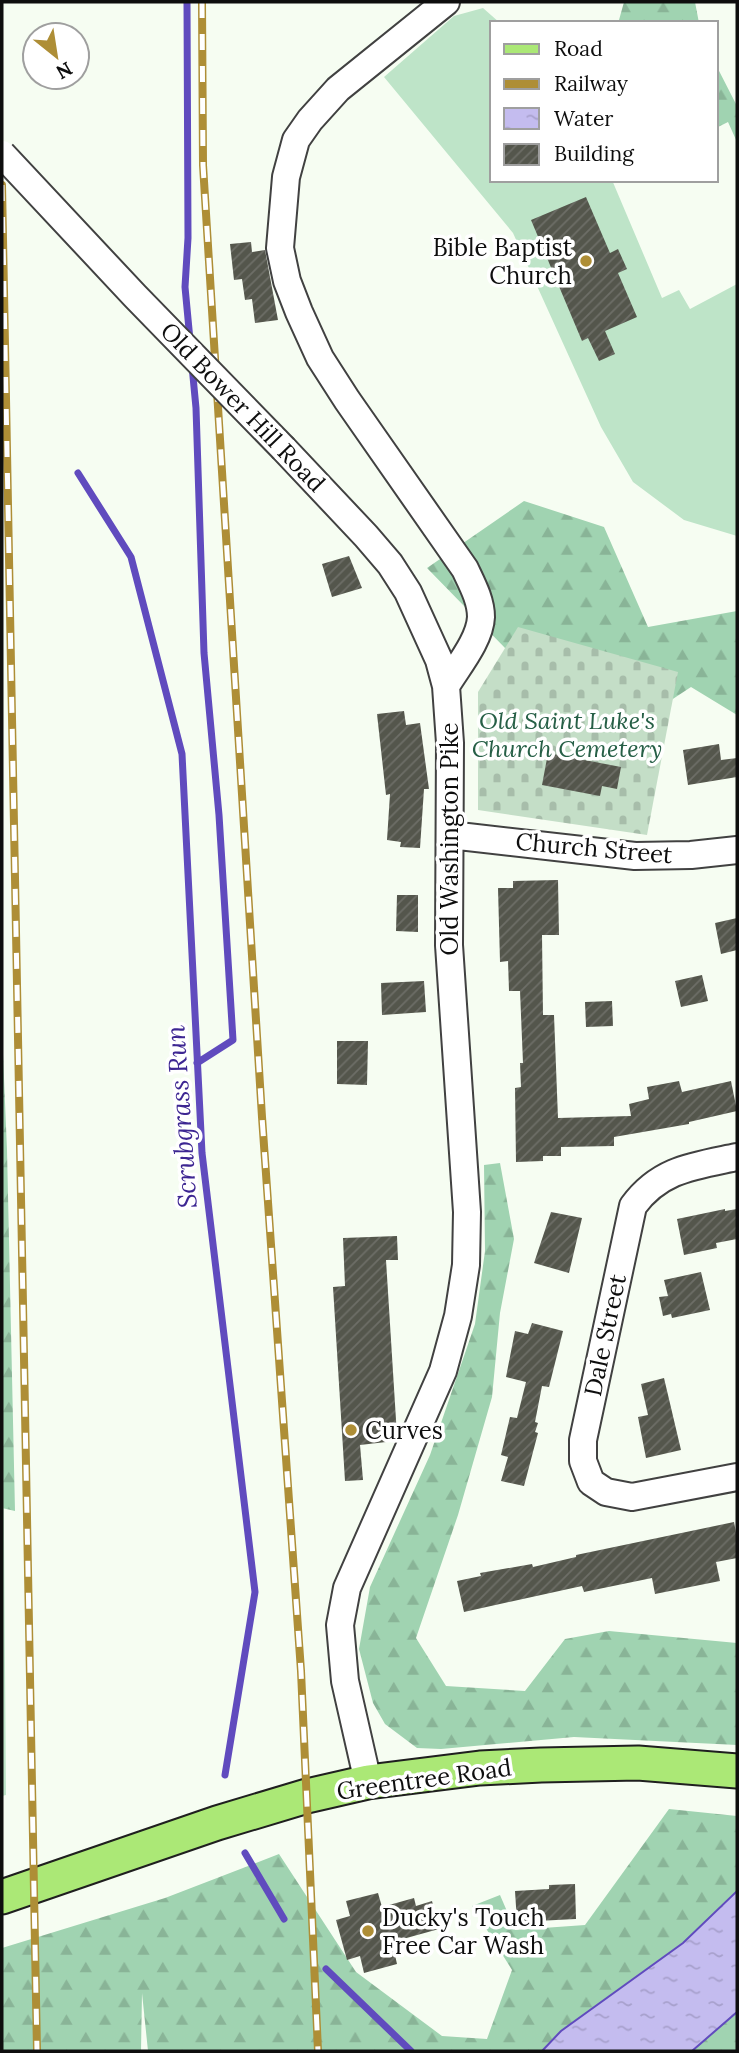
<svg xmlns="http://www.w3.org/2000/svg" width="739" height="2053" viewBox="0 0 739 2053" font-family="Lora,serif">
<style>
.grass{fill:#bee4c8}
.forest{fill:url(#forest-firs)}
.cemetery{fill:url(#cemetery-stones)}
.water{fill:url(#water-ripples);stroke:#604bbe;stroke-width:2}
.lines{fill:none;stroke-linecap:round;stroke-linejoin:round}
.stream{stroke:#604bbe;stroke-width:7}
.building{fill:url(#building-hatch)}
.minor-casing{stroke:#414141;stroke-width:30}
.major-casing{stroke:#1f1f1f;stroke-width:37}
.minor{stroke:#fff;stroke-width:26}
.major{stroke:#abe876;stroke-width:33}
.rail-casing{stroke:#ae8e36;stroke-width:8}
.rail{stroke:#fff;stroke-width:5;stroke-dasharray:16;stroke-linecap:butt}
.minor-bridge-casing{stroke:#414141;stroke-width:30;stroke-linecap:butt}
.minor-bridge{stroke:#fff;stroke-width:26}
.poi-dot{fill:#ae8e36;stroke:#fff;stroke-width:2.5}
.labels{text-anchor:middle;dominant-baseline:central;stroke-width:7;stroke-linejoin:round;paint-order:stroke}
.poi-label{font-size:24px;fill:#0e0e0e;stroke:#fff;text-anchor:start}
.street-label{font-size:24px;fill:#0e0e0e;stroke:#fff}
.park-label{font-size:24px;font-style:italic;fill:#265f46;stroke:#fff}
.water-label{font-size:26px;font-style:italic;fill:#3d2692;stroke:#fff}
</style>
<defs>
<pattern id="forest-firs" width="22" height="20" patternUnits="userSpaceOnUse" patternTransform="scale(1.75)"><rect width="22" height="20" fill="#a0d3b1"/><path d="M5 1l3.5 6h-7zM16 11l3.5 6h-7z" fill="#89b497"/></pattern>
<pattern id="cemetery-stones" width="16" height="16" patternUnits="userSpaceOnUse" patternTransform="scale(1.75)"><rect width="16" height="16" fill="#c4dec7"/><path d="M2 7V4a2 2 0 0 1 4 0v3zM10 15v-3a2 2 0 0 1 4 0v3z" fill="#a7bdaa"/></pattern>
<pattern id="water-ripples" width="26" height="14" patternUnits="userSpaceOnUse" patternTransform="scale(1.75)"><rect width="26" height="14" fill="#c4bcef"/><path d="M2 4q2-2 4 0t4 0M15 11q2-2 4 0t4 0" fill="none" stroke="#a7a0cc"/></pattern>
<pattern id="building-hatch" width="6" height="6" patternUnits="userSpaceOnUse" patternTransform="scale(1.75)"><rect width="6" height="6" fill="#54564c"/><path d="M-1 1l2-2M0 6l6-6M5 7l2-2" fill="none" stroke="#6d6e67"/></pattern>
</defs>
<rect width="100%" height="100%" fill="#f6fdf2"/>
<path class="grass" d="M483,8L500,23H492V180H612L662,298L679,290L690,309L737,284V536L684,520L633,482L601,427L513,233L384,77L454,16Z
M2,1278L6,1795L2,1796Z"/>
<path class="forest" d="M624,2H695L699,23H622L619,20Z
M716,65L737,106V142L728,122L716,128Z
M524,501L604,527L648,627L737,611V715L691,687L594,751H511L505,648L427,568Z
M2,1030L7,1150L15,1511L2,1508Z
M500,1163L514,1239L500,1313L492,1397L458,1515L416,1638L446,1686L525,1691L565,1639L609,1631L737,1643V1745L574,1737L441,1749L417,1748L385,1724L373,1703L359,1649L370,1587L430,1455L475,1324L485,1251L484,1165Z
M669,1809L737,1816V1891L683,1943L561,2031L542,2051H148L142,1993L141,2051H2V1948L165,1898L279,1854L356,1972L442,2036L487,2039L512,1970L472,1906L500,1895L515,1930L585,1925Z
M737,2012V2051H692Z"/>
<path class="cemetery" d="M518,627L678,672L647,835L478,810V692Z"/>
<path class="water" d="M737,1891V2012L692,2051H542L561,2031L683,1943Z"/>
<g class="lines">
<path class="stream" d="M187,2L188,238L185,287L190,340
M192,366L196,408L204,653L219,815L233,1040L197,1063
M78,473L131,557L182,754L202,1153L255,1592L225,1775
M245,1853L284,1919
M326,1969L411,2051"/>
</g>
<path class="building" d="M586,197L610,253L618,249L627,269L618,273L637,317L605,331L615,354L599,361L588,338L582,341L531,220Z
M251,242L252,252L265,250L278,320L255,323L252,299L245,300L242,279L234,280L230,244Z
M349,556L362,588L332,597L322,564Z
M404,711L406,725L420,723L429,789H424L420,848L400,847L401,842L387,840L390,794L386,795L377,714Z
M719,744L721,760L737,758V777L688,785L683,750Z
M548,753L621,767L617,789L602,786L600,796L542,785Z
M558,880L559,935H542L543,1015H554L558,1118L631,1116L629,1104L649,1099L647,1087L679,1081L682,1092L731,1081L737,1111L689,1122V1124L614,1137V1146L561,1147V1156H543V1161L516,1162L515,1088L521,1087L520,1063H523L520,991H509L508,961L500,962L498,888H513V881Z
M397,895H418V932L396,931Z
M737,918V950L721,954L715,923Z
M702,975L708,1001L681,1007L675,981Z
M424,981L426,1012L382,1015L381,983Z
M612,1001L613,1026L586,1027L585,1002Z
M337,1041H368L367,1085L337,1084Z
M725,1209V1211L737,1209V1239L716,1243L717,1248L684,1255L677,1219Z
M551,1212L582,1218L569,1273L534,1263Z
M397,1236L398,1260H386L397,1436L395,1441L360,1445L363,1480L345,1481L333,1287L345,1286L343,1238Z
M701,1272L710,1310L672,1318L671,1314L663,1316L659,1297L668,1296L664,1280Z
M532,1323L563,1331L549,1387L542,1386L535,1422L538,1423L535,1432L538,1433L524,1486L501,1481L508,1457L501,1455L510,1417L517,1418L526,1382L506,1377L515,1331L528,1334Z
M664,1378L681,1450L646,1458L638,1417L648,1415L641,1384Z
M734,1522L737,1538V1558L716,1562L720,1581L655,1594L652,1578L584,1592L582,1586L464,1612L457,1581L481,1576L480,1573L532,1564L533,1567L576,1557V1555Z
M575,1884L576,1919L517,1922L515,1891L549,1889V1885Z
M378,1893L382,1907L414,1898L416,1906L432,1901L439,1929L392,1942L397,1964L364,1973L360,1956L347,1960L336,1920L350,1916L346,1901Z"/>
<g class="lines">
<defs>
<path id="minor" d="M284,449L366,536L390,564L408,592L439,660L446,686L450,743L449,945L467,1212L466,1265L458,1316L443,1371L347,1588L340,1625L345,1681L368,1782
M446,686C458,666 480,640 481,617C481,600 472,584 465,569L347,400L320,358L299,312L287,281L280,248L286,177L296,140L310,120L338,89L446,2
M450,835L635,856L691,855L737,850
M737,1157C694,1166 660,1169 633,1206L583,1440V1461L591,1482L606,1492L632,1497L737,1477"/>
<path id="major" d="M2,1897L217,1823L307,1796L368,1782L480,1768L541,1765L638,1763L737,1771"/>
</defs>
<use href="#minor" class="minor-casing"/>
<use href="#major" class="major-casing"/>
<use href="#minor" class="minor"/>
<use href="#major" class="major"/>
<defs>
<path id="rail" d="M202,2L203,165L262,1117L301,1671L318,2051
M2,185L37,2051"/>
</defs>
<use href="#rail" class="rail-casing"/>
<use href="#rail" class="rail"/>
<defs>
<path id="minor-bridge" d="M2,154L135,296L284,449"/>
</defs>
<use href="#minor-bridge" class="minor-bridge-casing"/>
<use href="#minor-bridge" class="minor-bridge"/>
</g>
<g class="poi-dot">
<circle cx="586" cy="261" r="7"/>
<circle cx="351" cy="1430" r="7"/>
<circle cx="368" cy="1931" r="7"/>
</g>
<g class="labels">
<g class="poi-label">
<text x="572" y="247" text-anchor="end">Bible Baptist<tspan x="572" dy="28">Church</tspan></text>
<text x="365" y="1430">Curves</text>
<text x="382" y="1917">Ducky's Touch<tspan x="382" dy="28">Free Car Wash</tspan></text>
</g>
<g class="street-label">
<text transform="translate(243 407) rotate(46)">Old Bower Hill Road</text>
<text transform="translate(449 839) rotate(-90)">Old Washington Pike</text>
<text transform="translate(594 848) rotate(5)">Church Street</text>
<text transform="translate(605 1335) rotate(-78)">Dale Street</text>
<text transform="translate(424 1779) rotate(-8)">Greentree Road</text>
</g>
<g class="park-label">
<text x="567" y="720">Old Saint Luke's<tspan x="567" dy="28">Church Cemetery</tspan></text>
</g>
<g class="water-label">
<text transform="translate(181 1117) rotate(-94)">Scrubgrass Run</text>
</g>
</g>
<rect width="739" height="2053" fill="none" stroke="#0e0e0e" stroke-width="7"/>
<rect x="490" y="21" width="228" height="161" fill="#ffffff" stroke="#9f9f9f" stroke-width="2"/>
<rect x="504" y="44" width="35" height="10" fill="#abe876" stroke="#9f9f9f" stroke-width="2"/>
<text x="554" y="56" font-size="21" fill="#0e0e0e">Road</text>
<rect x="504" y="79" width="35" height="10" fill="#ae8e36" stroke="#9f9f9f" stroke-width="2"/>
<text x="554" y="91" font-size="21" fill="#0e0e0e">Railway</text>
<rect x="504" y="108" width="35" height="21" fill="url(#water-ripples)" stroke="#9f9f9f" stroke-width="2"/>
<text x="554" y="126" font-size="21" fill="#0e0e0e">Water</text>
<rect x="504" y="144" width="35" height="21" fill="url(#building-hatch)" stroke="#9f9f9f" stroke-width="2"/>
<text x="554" y="161" font-size="21" fill="#0e0e0e">Building</text>
<g transform="translate(56 56) rotate(150)"><circle r="33" fill="#ffffff" stroke="#9f9f9f" stroke-width="2"/>
<path d="M0-5L12 26L0 18L-12 26Z" fill="#ae8e36"/>
<text y="-10" font-size="19" font-weight="bold" text-anchor="middle" fill="#0e0e0e">N</text>
</g>
</svg>
